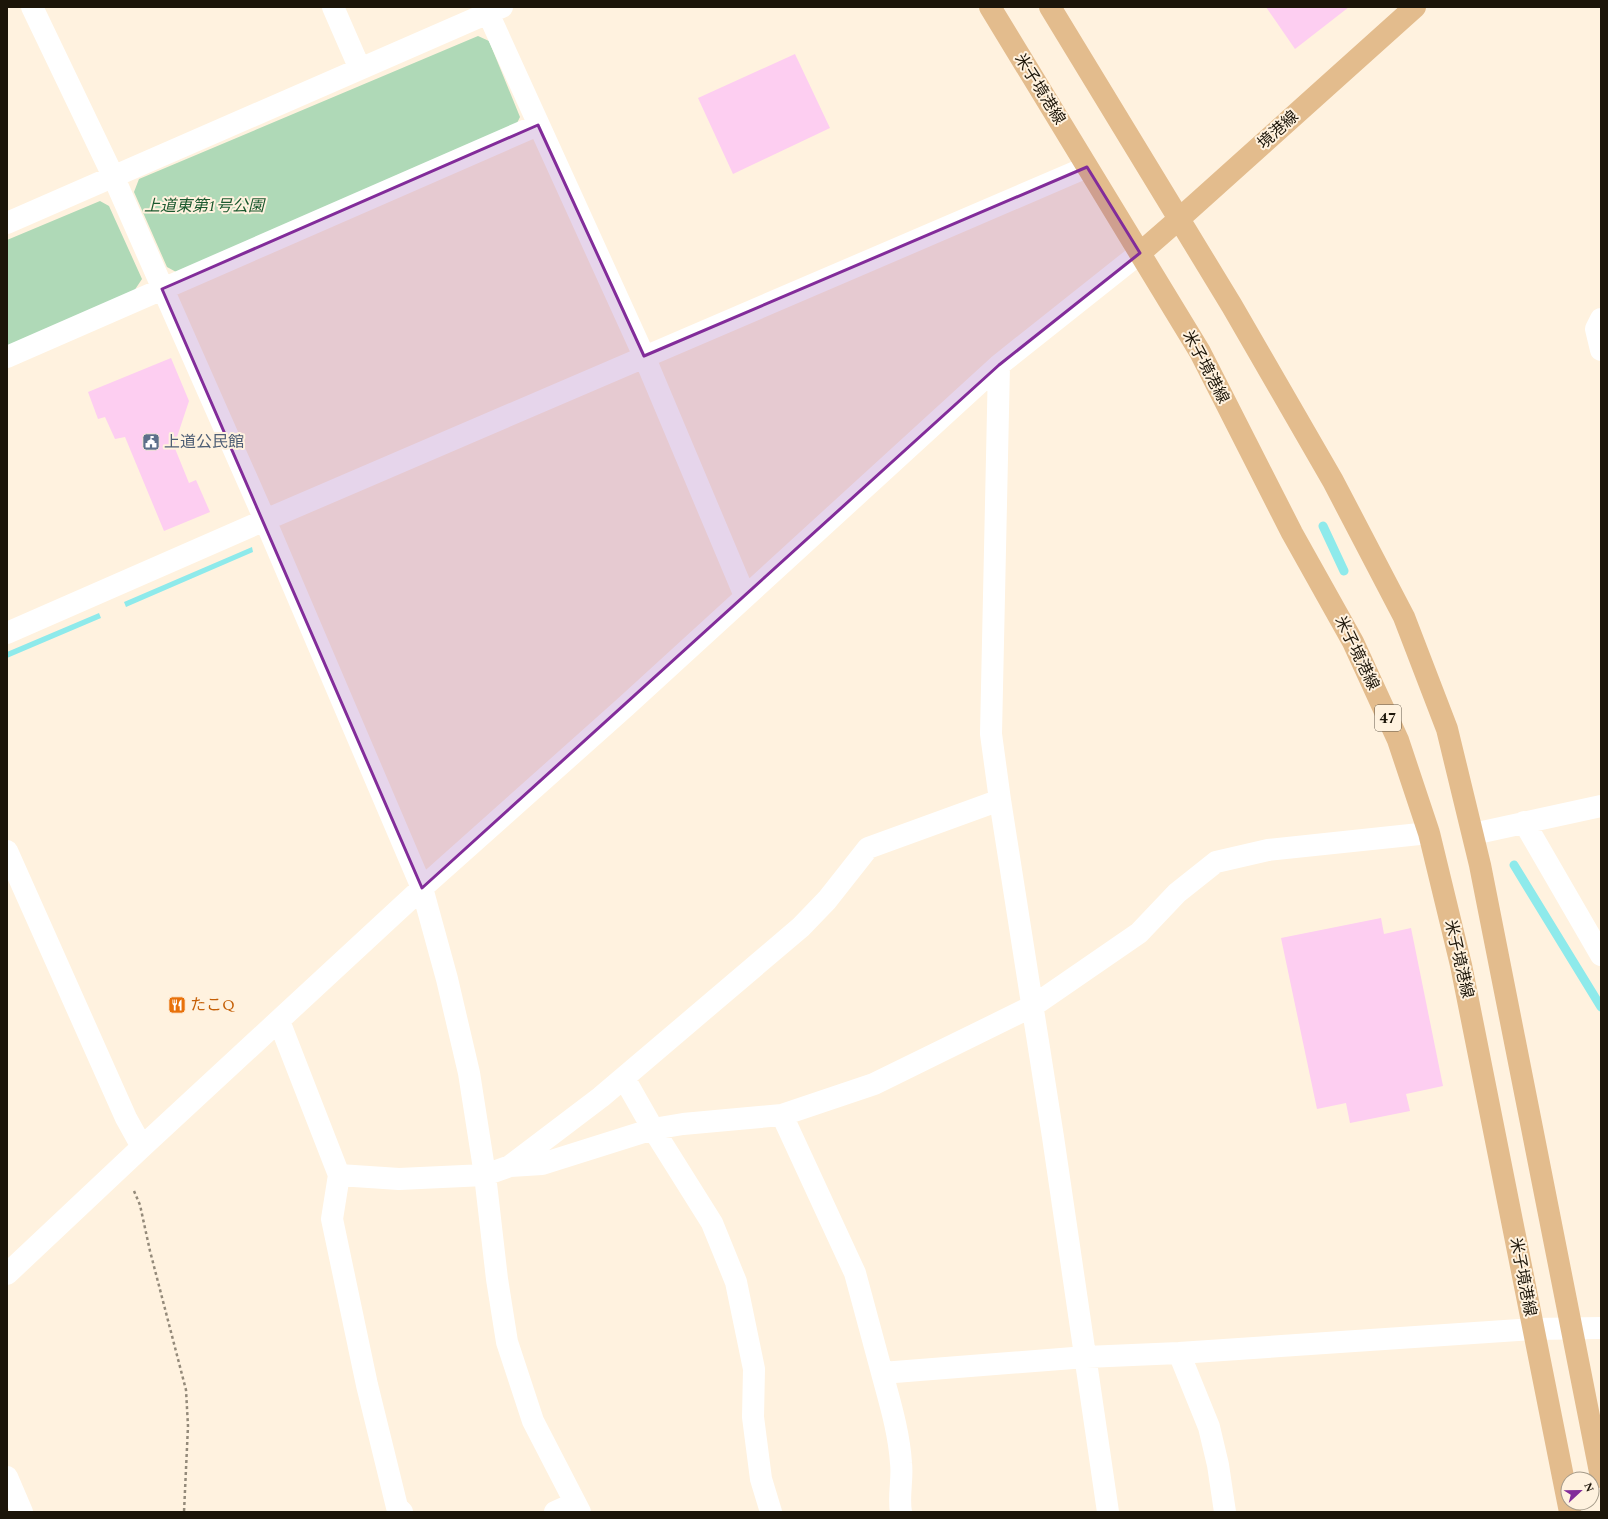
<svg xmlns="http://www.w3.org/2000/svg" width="1608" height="1519" viewBox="0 0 1608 1519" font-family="Spectral,'Noto Sans JP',serif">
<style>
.green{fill:#afd9b7}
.water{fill:#8eeaeb}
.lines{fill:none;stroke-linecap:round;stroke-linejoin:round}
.stream{stroke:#8eeaeb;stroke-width:9}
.building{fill:#fdcef1}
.path{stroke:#948a7a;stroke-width:2.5;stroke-dasharray:3 3;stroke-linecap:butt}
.minor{stroke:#fff;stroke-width:22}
.major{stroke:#e3bc8d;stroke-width:22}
.marked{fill:#822c9a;fill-opacity:0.2;stroke:#822c9a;stroke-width:3;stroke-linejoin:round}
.labels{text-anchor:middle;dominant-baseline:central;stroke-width:4;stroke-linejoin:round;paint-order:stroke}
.shield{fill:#fff2df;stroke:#605749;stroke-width:1}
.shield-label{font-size:15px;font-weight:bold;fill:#1c1509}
.street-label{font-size:16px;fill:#1c1509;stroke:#fff2df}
.park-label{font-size:16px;font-style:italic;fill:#1b592f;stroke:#fff2df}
.service-label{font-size:16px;fill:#4e5e75;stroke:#fff2df;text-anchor:start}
.food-label{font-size:16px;fill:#c56008;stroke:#fff2df;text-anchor:start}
</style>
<rect width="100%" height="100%" fill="#fff2df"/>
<path class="green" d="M478,36L489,41L520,117L515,127L178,273L167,267L134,192L139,179Z
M100,201L109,206L142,279L134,291L7,346V240Z"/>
<path class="water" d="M252,547L253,552L126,607L124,602Z
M99,613L101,618L7,658V652Z"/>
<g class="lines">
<path class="stream" d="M1323,526L1344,571
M1514,865L1601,1007"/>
</g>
<path class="building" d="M1266,7H1349L1295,49Z
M795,54L830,128L733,174L698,98Z
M171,358L189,401L174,446L189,483L196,480L210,512L164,531L125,437L115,439L105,417L98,419L88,392Z
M1381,918L1384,934L1411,928L1443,1086L1406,1094L1410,1111L1350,1123L1346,1103L1317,1109L1281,938Z"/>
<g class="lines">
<path class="path" d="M134,1191L140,1205L150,1251L186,1390L188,1426L184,1512"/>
<path class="minor" d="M32,7L114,178L265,520L422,888L447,979L469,1073L485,1175L497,1279L507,1342L533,1421L580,1512
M333,7L360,69
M488,13L644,356L745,596
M7,223L502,7
M1601,319L1596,329L1601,350
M7,357L538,125
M7,633L265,520L1087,167
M1000,800L1053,1137L1108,1512
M1524,822L1601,955
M1473,834L1601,806
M7,851L126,1118L142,1147
M279,1021L339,1175L399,1179L485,1175L510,1166L601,1097L801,927L827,900L868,848L1000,800L991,734L999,365
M624,1078L653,1129L712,1223L736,1282L754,1369L753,1417L761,1479L771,1512
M782,1115L874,1084L1033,1006L1139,933L1177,893L1216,862L1268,850L1429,833
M510,1166L542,1164L653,1129L683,1124L782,1115L855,1273L882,1373L1086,1357L1179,1353L1533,1329L1601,1328
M339,1175L332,1219L367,1385L397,1507L402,1512
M7,1274L142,1147L422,888L626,706L999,365L1140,253
M1179,1353L1209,1427L1218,1465L1225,1512
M882,1373C890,1403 899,1432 901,1463C903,1479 898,1496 901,1512
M7,1477L22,1512
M555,1512L575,1503"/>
<path class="major" d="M990,7L1200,352L1292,533L1353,642L1398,740L1429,833L1461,965L1570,1512
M1050,7L1232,306L1333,481L1404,617L1447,729L1480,865L1601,1477
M1140,253L1179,219L1415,7"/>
</g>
<path class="marked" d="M538,125L644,356L1087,167L1140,253L999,365L422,888L162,289Z"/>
<defs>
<symbol id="civic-square" viewBox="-11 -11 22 22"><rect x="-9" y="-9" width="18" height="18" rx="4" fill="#5c6f8a" stroke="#fff2df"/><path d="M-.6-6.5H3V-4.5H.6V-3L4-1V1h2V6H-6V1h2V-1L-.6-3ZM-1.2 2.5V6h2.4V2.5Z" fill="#fff"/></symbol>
<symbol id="restaurant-square" viewBox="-11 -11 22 22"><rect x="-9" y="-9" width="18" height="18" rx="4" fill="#e8710a" stroke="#fff2df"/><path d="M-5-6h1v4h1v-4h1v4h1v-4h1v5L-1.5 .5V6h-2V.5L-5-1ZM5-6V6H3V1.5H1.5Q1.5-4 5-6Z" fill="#fff"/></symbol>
</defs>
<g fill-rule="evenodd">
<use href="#civic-square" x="141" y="432" width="20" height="20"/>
<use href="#restaurant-square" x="167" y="995" width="20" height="20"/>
</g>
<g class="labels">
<rect class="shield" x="1375" y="705" width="26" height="26" rx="3"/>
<g class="shield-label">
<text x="1388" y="718">47</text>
</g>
<g class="street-label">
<text transform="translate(1040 89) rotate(58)">米子境港線</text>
<text transform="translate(1278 130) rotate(-42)">境港線</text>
<text transform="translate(1206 367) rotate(62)">米子境港線</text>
<text transform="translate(1357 653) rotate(64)">米子境港線</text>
<text transform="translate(1459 959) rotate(77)">米子境港線</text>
<text transform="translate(1523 1277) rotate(79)">米子境港線</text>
</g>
<g class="park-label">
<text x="204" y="206">上道東第1号公園</text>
</g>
<g class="service-label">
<text x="164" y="442">上道公民館</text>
</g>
<g class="food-label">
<text x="190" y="1005">たこQ</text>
</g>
</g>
<rect width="1608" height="1519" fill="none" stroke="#1c1509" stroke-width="16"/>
<g transform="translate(1580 1491) rotate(68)"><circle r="19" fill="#fff2df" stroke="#a49a89"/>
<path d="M0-3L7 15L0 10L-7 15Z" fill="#822c9a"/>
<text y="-6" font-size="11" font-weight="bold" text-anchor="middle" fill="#1c1509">N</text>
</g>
</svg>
